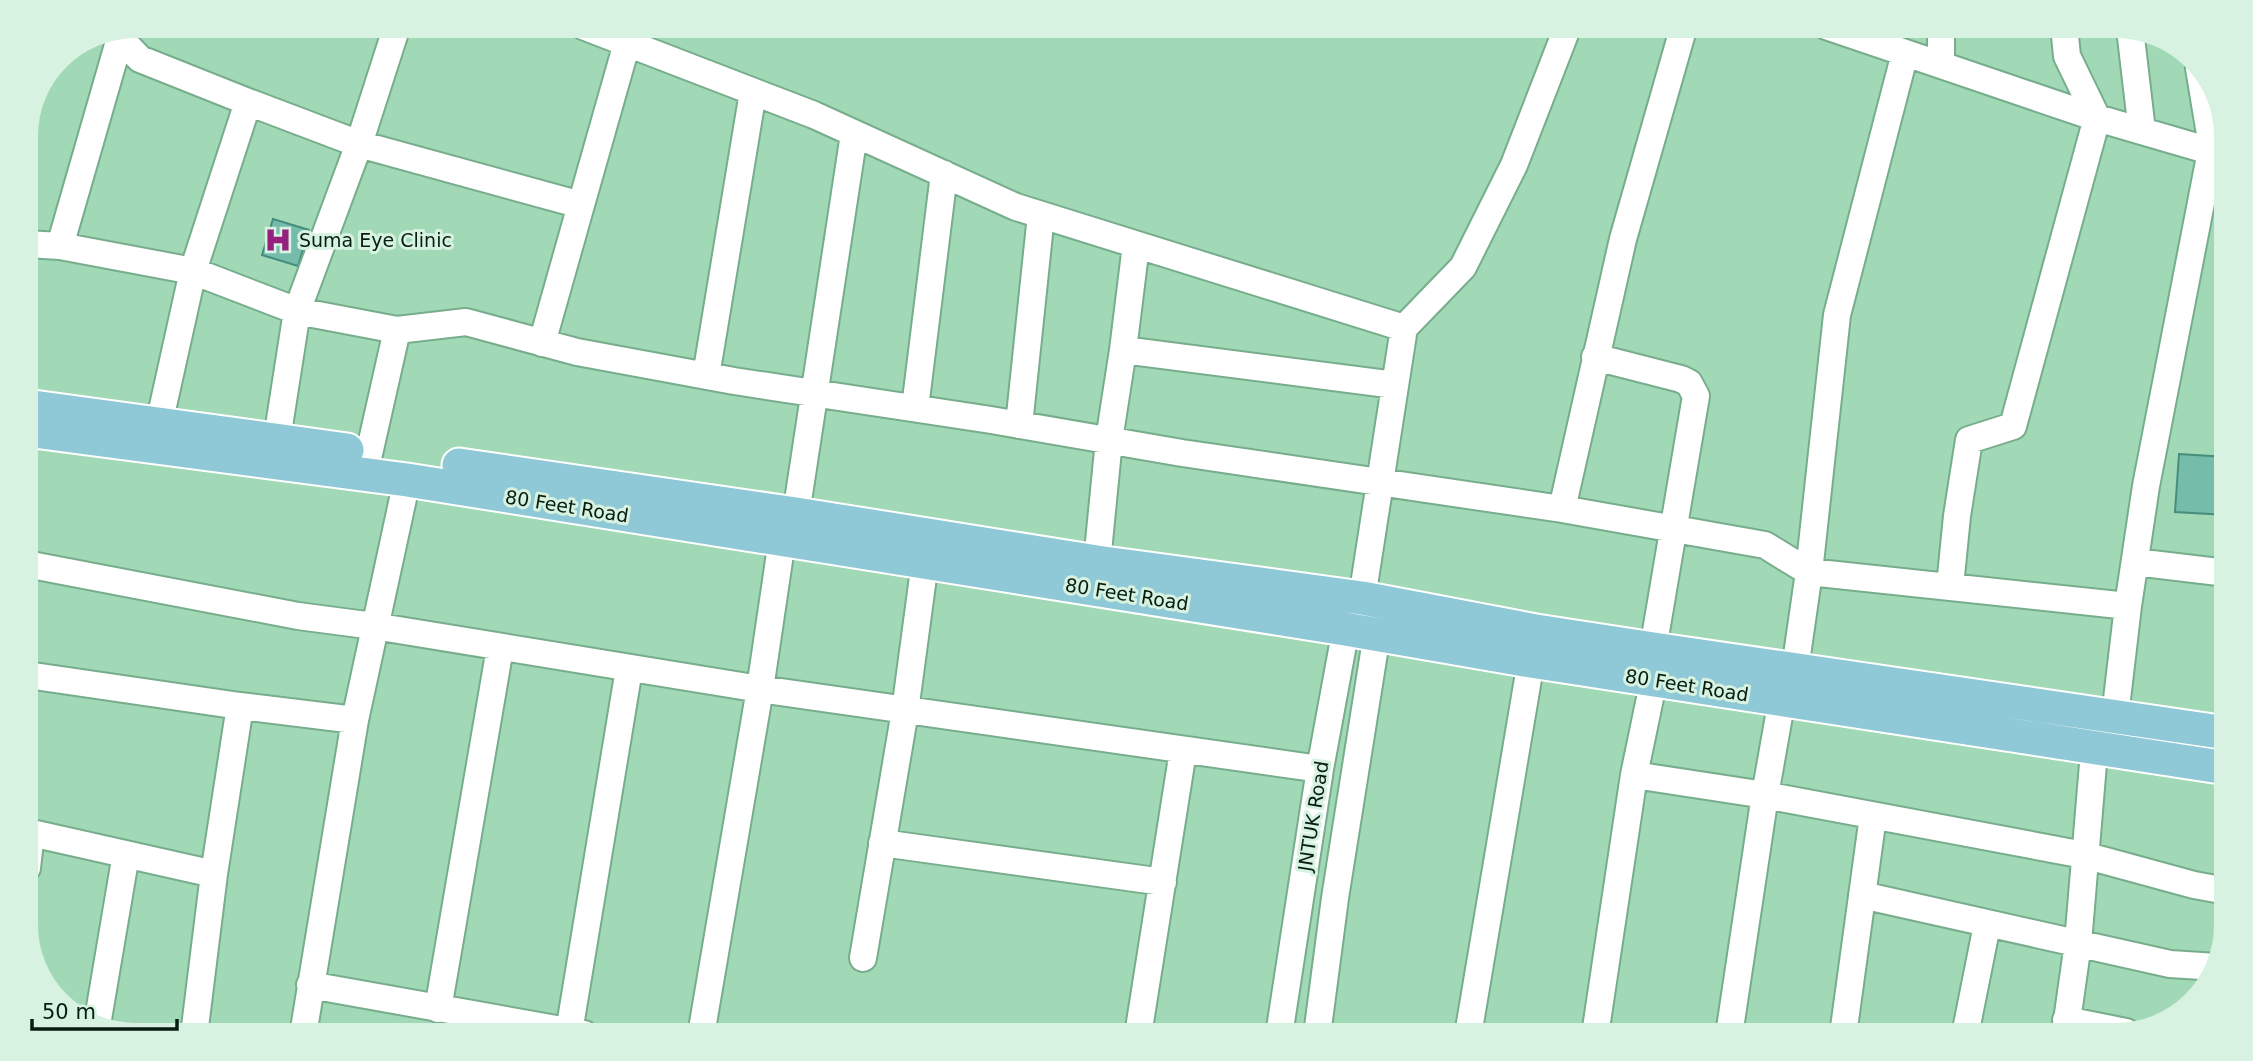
<svg xmlns="http://www.w3.org/2000/svg" width="2253" height="1061" viewBox="0 0 2253 1061" font-family="'DejaVu Sans',sans-serif">
<style>
.building{fill:#76bcab;stroke:#478d7d;stroke-width:2}
.lines{fill:none;stroke-linecap:round;stroke-linejoin:round}
.minor-casing{stroke:#77ad8c;stroke-width:30}
.major-casing{stroke:#fff;stroke-width:37}
.minor{stroke:#fff;stroke-width:26}
.major{stroke:#8fc8d6;stroke-width:33}
.labels{text-anchor:middle;dominant-baseline:central;stroke-width:6;stroke-linejoin:round;paint-order:stroke}
.poi-label{font-size:19px;fill:#071d11;stroke:#d7f2e0;text-anchor:start}
.street-label{font-size:19px;fill:#071d11;stroke:#d7f2e0}
</style>
<rect width="100%" height="100%" fill="#a1d9b6"/>
<path class="building" d="M273,219L309,230L298,266L262,255Z
M2179,454L2227,457V515L2175,512Z"/>
<g class="lines">
<defs>
<path id="minor" d="M397,26L359,144L581,205L542,343
M629,26L627,43L814,115L1016,207L1404,328
M1826,26L2097,118L2200,148L2212,146L2199,68
M1941,26V65
M2130,29L2142,131
M117,35L140,59L248,102L359,144L297,311L277,439
M854,134L796,514L782,540L760,689L1320,769
M581,205L627,43L583,26
M26,244L60,246L193,271L297,311L397,330L369,454
M60,246L120,38
M397,330L466,322L577,352L734,381L991,420L1182,453L1562,509L1623,239L1684,26
M1123,350L1136,245
M1595,357L1681,379L1689,383L1696,396L1653,649
M706,376L753,92
M915,408L944,174
M159,424L193,271L248,102
M1019,425L1041,215
M1562,509L1765,545L1809,572L2128,606
M1097,562L1109,440L1123,350L1395,385
M2135,562L2227,573
M26,564L298,616L374,626L760,689L701,1035
M1950,586L1957,516L1969,440L2013,426L2097,118L2067,56L2064,26
M1362,598L1404,328L1463,267L1514,165L1568,26
M1795,669L1809,572L1837,315L1905,53
M27,675L240,706L214,874
M240,706L355,720
M2115,716L2128,606L2146,486L2212,146L2227,139
M1634,775L1765,795L2084,855L2194,885L2227,891
M27,832L214,874L194,1035
M882,843L1163,882
M27,868L31,833
M1862,895L2170,964L2217,967
M863,958L905,711L925,562
M310,985L584,1034
M438,1009L500,648
M2066,1020L2126,1032
M97,1025L126,854
M569,1032L629,669
M303,1035L355,720L407,480
M1138,1035L1183,751
M1279,1035L1320,769L1349,612
M1317,1035L1335,898L1377,634L1382,618
M1468,1035L1531,661
M1595,1035L1634,775L1654,679
M1729,1035L1765,795L1782,699
M1843,1035L1873,816
M1965,1035L1987,925
M2065,1035L2078,943L2096,728"/>
<path id="major" d="M26,406L347,450
M26,430L407,480L1345,629L1531,661L2227,768
M459,465L796,514L1097,562L1362,598L1536,631L1660,650L2227,733"/>
</defs>
<use href="#minor" class="minor-casing"/>
<use href="#major" class="major-casing"/>
<use href="#minor" class="minor"/>
<use href="#major" class="major"/>
</g>
<defs>
<symbol id="hospital-bare" viewBox="-9 -9 18 18"><path d="M-5-5h3v3.5h4V-5h3V5h-3V1.5h-4V5h-3Z" fill="#95217f" stroke="#d7f2e0" stroke-width="2.5" paint-order="stroke"/></symbol>
</defs>
<g fill-rule="evenodd">
<use href="#hospital-bare" x="259" y="221" width="38" height="38"/>
</g>
<g class="labels">
<g class="poi-label">
<text x="299" y="240">Suma Eye Clinic</text>
</g>
<g class="street-label">
<text transform="translate(567 506) rotate(9)">80 Feet Road</text>
<text transform="translate(1127 594) rotate(9)">80 Feet Road</text>
<text transform="translate(1687 685) rotate(9)">80 Feet Road</text>
<text transform="translate(1313 816) rotate(-81)">JNTUK Road</text>
</g>
</g>
<path d="M0 0H2253V1061H0ZM136 38H2116A98 98 0 0 1 2214 136V925A98 98 0 0 1 2116 1023H136A98 98 0 0 1 38 925V136A98 98 0 0 1 136 38Z" fill="#d7f2e0" fill-rule="evenodd"/>
<path d="M32 1019v10h145v-10" fill="none" stroke="#071d11" stroke-width="3.5"/>
<text x="42" y="1019" font-size="21" fill="#071d11" stroke="#d7f2e0" stroke-width="5" paint-order="stroke">50 m</text>
</svg>
